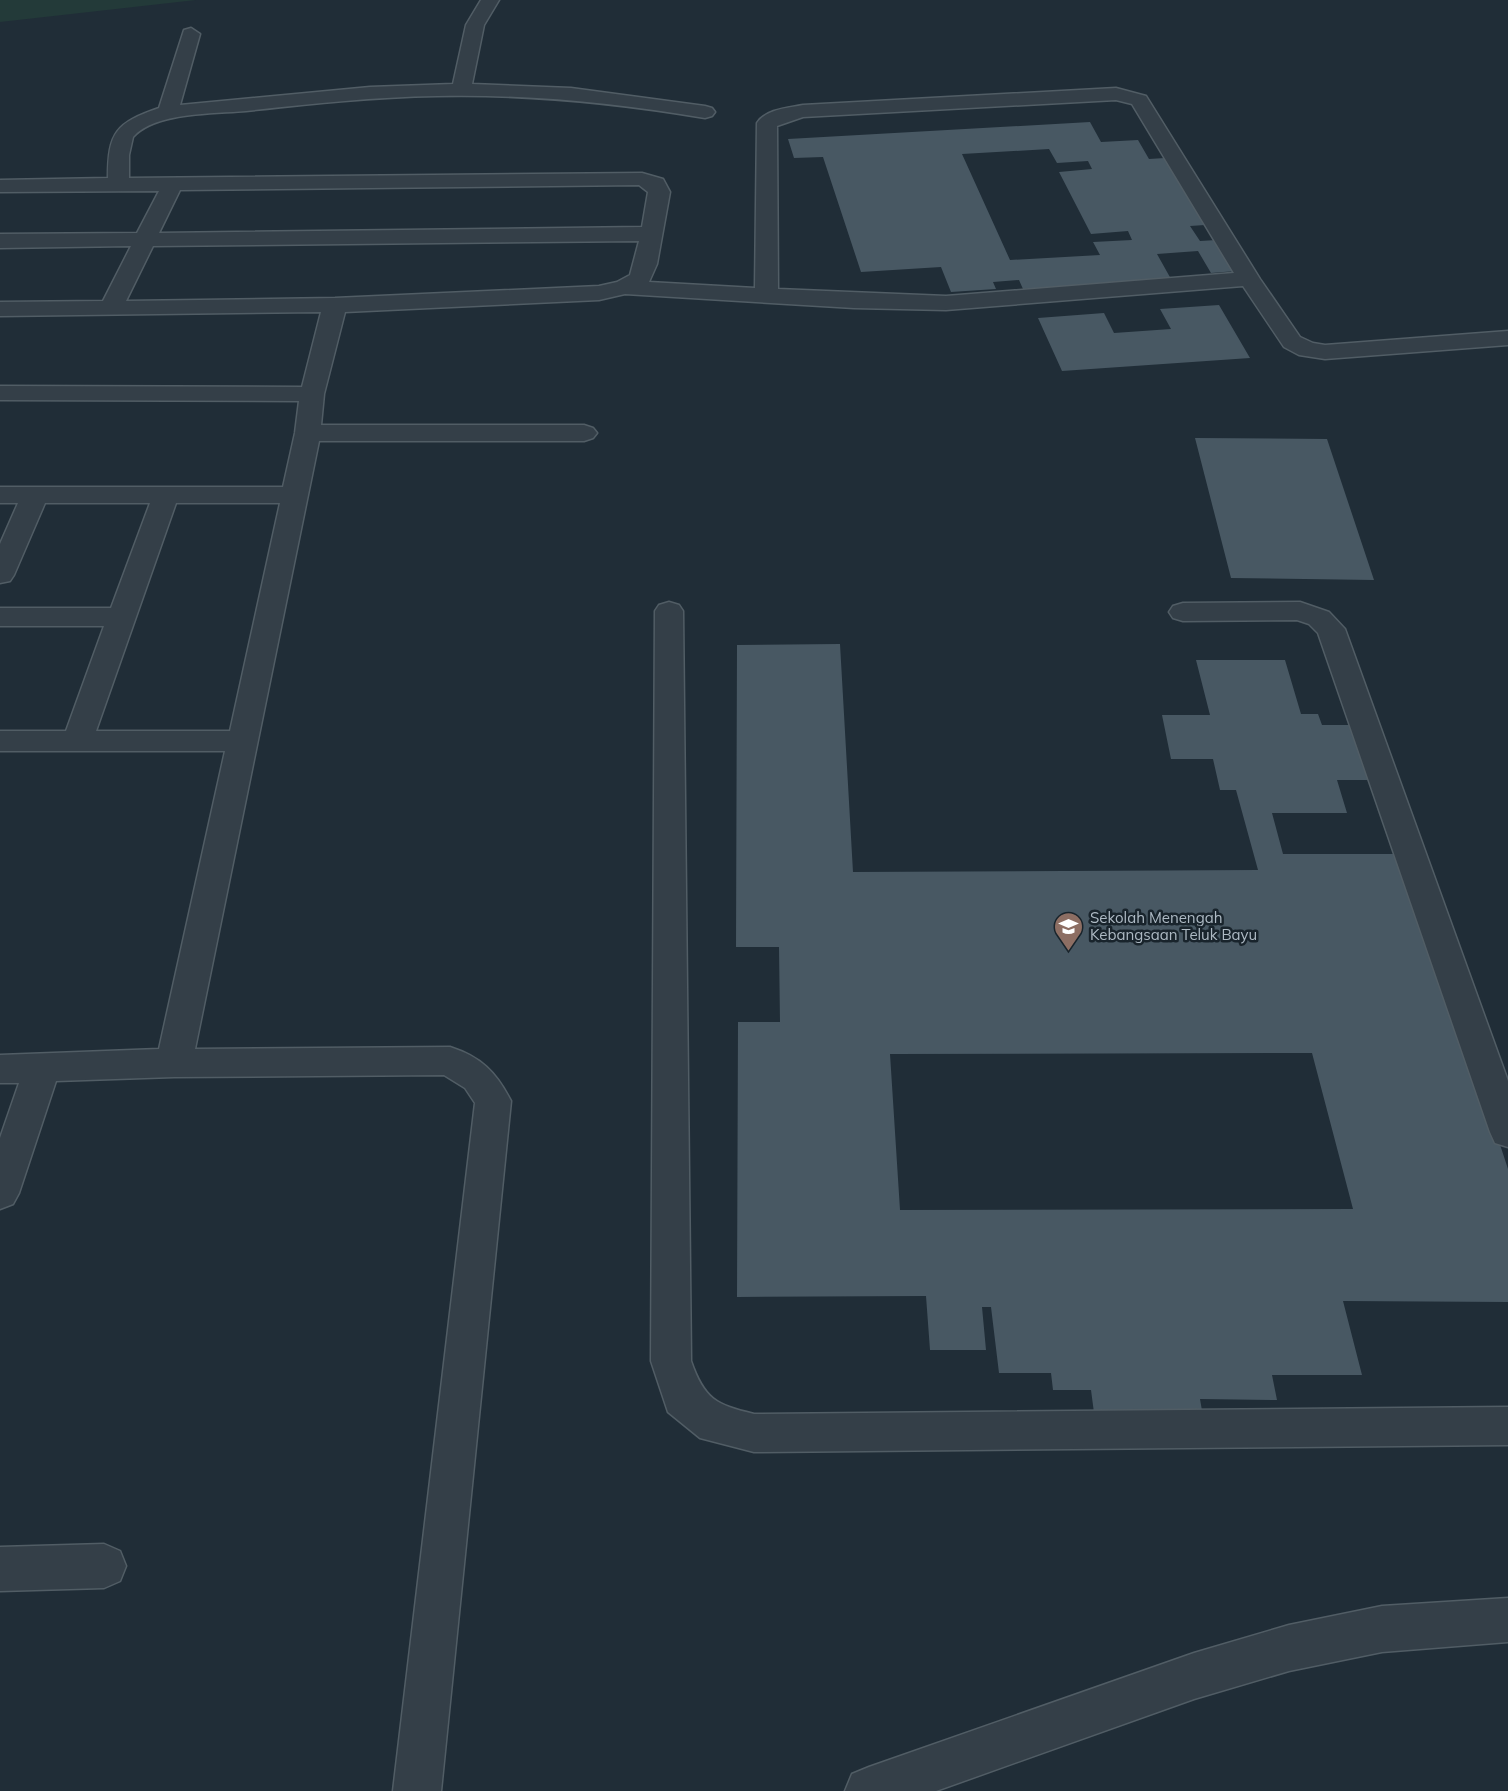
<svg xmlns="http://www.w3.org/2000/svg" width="1508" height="1791" viewBox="0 0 1508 1791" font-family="Mulish,sans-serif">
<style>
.green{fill:#233a39}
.building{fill:#485863;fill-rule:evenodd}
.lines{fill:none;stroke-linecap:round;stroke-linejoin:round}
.minor-casing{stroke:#515d65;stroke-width:3}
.minor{fill:#343f48;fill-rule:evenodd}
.labels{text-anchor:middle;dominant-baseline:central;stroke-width:5;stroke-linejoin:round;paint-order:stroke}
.poi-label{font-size:15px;fill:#aebac4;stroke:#19242c;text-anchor:start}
</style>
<rect width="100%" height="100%" fill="#202d37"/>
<path class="green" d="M0,0H196L0,22Z"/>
<path class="building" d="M1090,122L1101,142L1138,140L1149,159L1165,158L1205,225L1190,226L1200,241L1217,240L1236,271L1211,273L1198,251L1157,254L1171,279L1023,289L1019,280L993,282L996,289L951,292L941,267L861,272L823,157L794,158L788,139ZM1049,149L1057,163L1088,161L1092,169L1059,172L1091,234L1128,231L1132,240L1093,242L1100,255L1010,260L962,154Z
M1219,305L1250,358L1062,371L1038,318L1104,313L1114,333L1171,329L1160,309Z
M1195,438L1327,439L1374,580L1231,578Z
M840,644L853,872L1258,870L1236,790H1220L1213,759H1171L1162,715H1210L1196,660H1285L1301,714H1318L1322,725H1351L1368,780H1337L1347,813H1272L1283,854H1405L1508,1169V1302L1343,1301L1362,1375H1272L1277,1400L1200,1399L1205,1428H1096L1091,1390H1053L1051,1373H999L991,1307H982L986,1350H930L926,1296L737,1297L738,1022H780L779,947H736L737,645ZM1312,1053L1353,1209L900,1210L890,1054Z"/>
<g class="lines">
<defs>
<path id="minor" d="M481,0H499L484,25L472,84L571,88L705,106L712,108L715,112L712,116L705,118C616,103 527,94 437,96C373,97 309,104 246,111C214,114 155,112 133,137L129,155V178L642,173L663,179L670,192L657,264L649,282L755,288L757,123C766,109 788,108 803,105L1116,88L1146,96L1260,279L1300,337L1313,343L1325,345L1508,331V345L1325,359L1299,355L1284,347L1243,286L946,310L854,308L625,294L599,300L345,312L324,394L321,425H584L593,428L597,433L593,438L584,441H319L195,1049L450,1047C481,1057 496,1072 511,1101L441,1791H393L475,1103L465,1088L444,1075L174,1077L56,1081L19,1193L13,1204L0,1209V1138L19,1083H0V1055L159,1049L225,751H0V731H66L104,626H0V608H111L150,503H45L14,575L10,581L0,583V544L18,503H0V487H283L295,433L299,401L0,400V386L302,387L321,312L0,316V302L103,301L131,246L0,248V234L137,233L159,191L0,192V180L108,178C108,132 116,123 159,108L184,30L191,28L200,34L180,105L370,87L453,84L466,25ZM1116,100L1132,104L1234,273L946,296L778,289L777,126L803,117ZM639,185L648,192L642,227L159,233L180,190ZM639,241L630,275L617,282L599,286L335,298L126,301L153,246ZM176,503H280L230,731H96Z
M669,602L679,605L683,611L691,1361C704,1399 716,1405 754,1414L1508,1407V1445L754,1452L700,1438L668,1412L651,1361L655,611L659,605Z
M1300,602L1329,612L1345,629L1508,1081V1147L1495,1143L1490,1132L1318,633L1309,624L1297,620L1183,621L1173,618L1169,612L1173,606L1183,603Z
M104,1544L120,1551L126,1566L120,1581L104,1588L0,1591V1547Z
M1508,1598V1642L1382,1652L1289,1671L1194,1699L936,1791H845L852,1774L869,1767L1194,1653L1289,1625L1382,1606Z"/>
</defs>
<use href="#minor" class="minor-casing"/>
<use href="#minor" class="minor"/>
</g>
<defs>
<symbol id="school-pin" viewBox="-11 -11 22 30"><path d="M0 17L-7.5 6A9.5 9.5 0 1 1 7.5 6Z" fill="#8d6e63" stroke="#19242c"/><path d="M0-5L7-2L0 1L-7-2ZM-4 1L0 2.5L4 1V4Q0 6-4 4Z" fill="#fff"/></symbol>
</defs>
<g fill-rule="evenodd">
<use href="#school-pin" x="1052" y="910" width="33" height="45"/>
</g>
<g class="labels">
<g class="poi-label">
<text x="1090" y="917">Sekolah Menengah<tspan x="1090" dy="17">Kebangsaan Teluk Bayu</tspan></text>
</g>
</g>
</svg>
